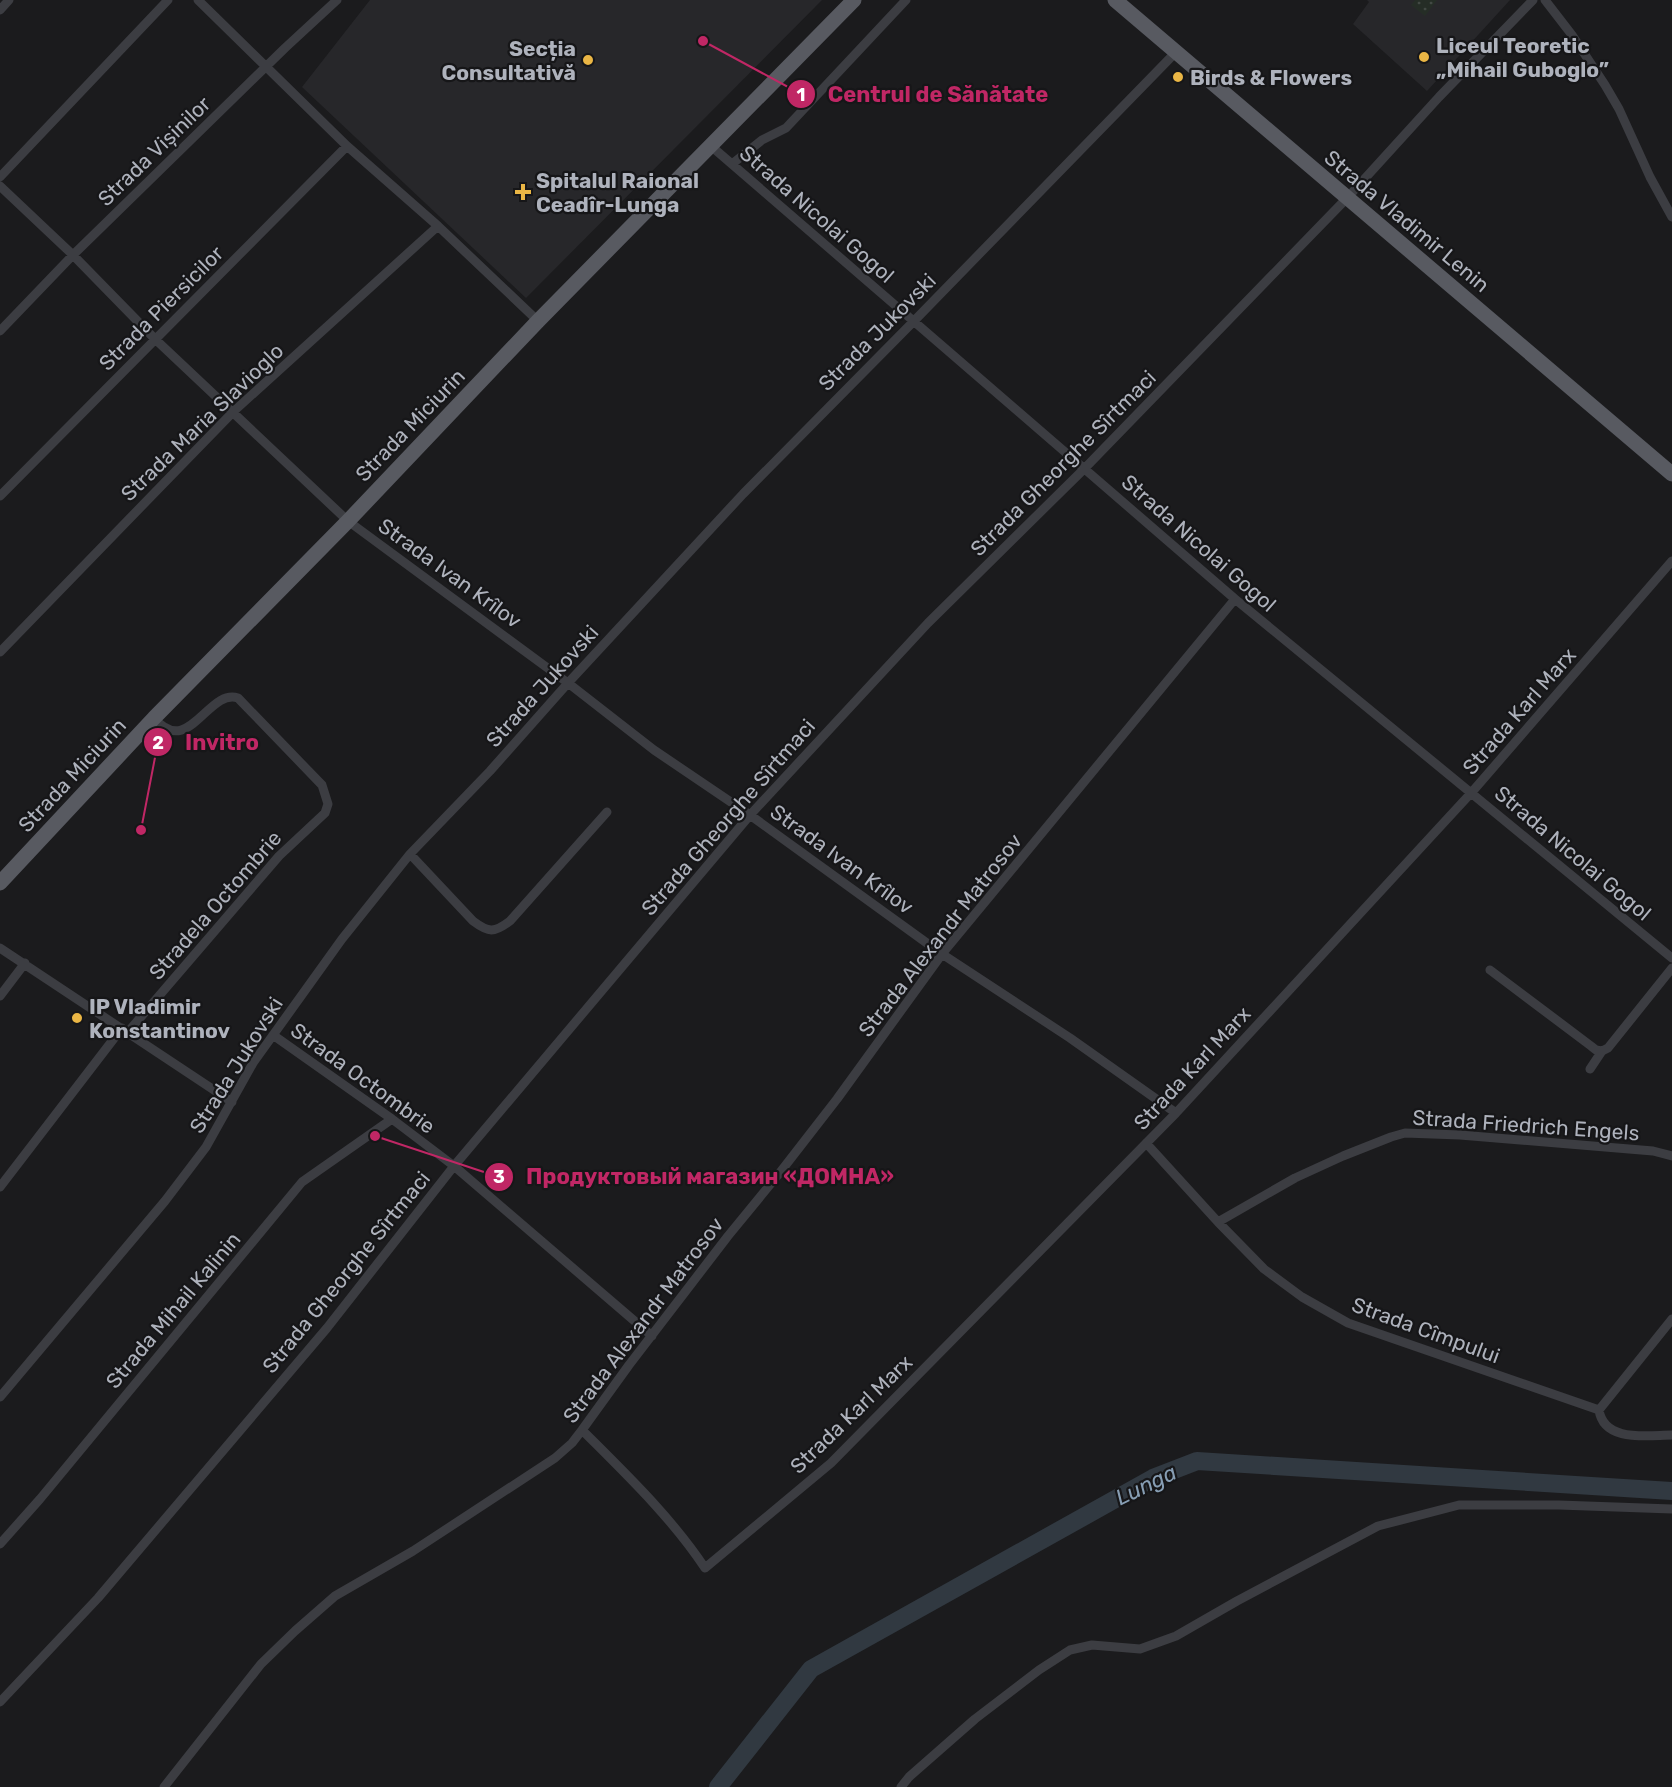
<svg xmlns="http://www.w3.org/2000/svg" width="1672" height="1787" viewBox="0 0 1672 1787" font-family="Rubik,sans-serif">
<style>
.built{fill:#27272a}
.garden{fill:url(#garden-dots)}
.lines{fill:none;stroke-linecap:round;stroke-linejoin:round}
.river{stroke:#313941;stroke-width:18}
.minor{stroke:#3c3d42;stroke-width:9}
.primary{stroke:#585a61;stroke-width:15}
.poi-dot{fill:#eab645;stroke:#161618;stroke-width:2}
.labels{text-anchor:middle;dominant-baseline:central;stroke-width:4.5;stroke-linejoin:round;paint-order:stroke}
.poi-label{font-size:21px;font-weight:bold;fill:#aeb2bc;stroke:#161618;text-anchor:start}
.street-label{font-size:21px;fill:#aeb2bc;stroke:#161618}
.water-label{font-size:22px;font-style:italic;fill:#879eb4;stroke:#161618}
.leader{fill:none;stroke:#c02765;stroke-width:2}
.callout-dot{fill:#c02765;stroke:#161618;stroke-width:2}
.mark-label{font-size:18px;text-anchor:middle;font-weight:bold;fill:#fff}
.callout-label{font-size:22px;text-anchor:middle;font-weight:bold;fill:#c02765;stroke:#161618;stroke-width:4.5;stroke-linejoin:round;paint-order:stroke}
</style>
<defs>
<pattern id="garden-dots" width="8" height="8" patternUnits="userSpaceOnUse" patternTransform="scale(1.5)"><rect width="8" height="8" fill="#252d26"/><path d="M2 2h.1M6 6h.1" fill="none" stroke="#424944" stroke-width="1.8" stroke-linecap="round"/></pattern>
</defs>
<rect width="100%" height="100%" fill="#1b1b1d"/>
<path class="built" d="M370,0H822L526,298L302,87Z
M1367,0H1510L1427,91L1353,24L1369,2Z"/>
<path class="garden" d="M1415,0H1437L1425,16L1411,5Z"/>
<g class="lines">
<path class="river" d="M718,1787L811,1669L1153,1478L1197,1461L1672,1491"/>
<path class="minor" d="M198,0L347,146L438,226L538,321
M1545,0L1572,35L1605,85L1619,109L1650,177L1672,217
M0,10L9,0
M711,146L1235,599L1672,958
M732,164L762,140L786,128L906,0
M0,177L168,0
M0,186L73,255L155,339L348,521L568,683L654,750L750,815L942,954L1070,1038L1176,1113
M0,331L73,255L285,48L337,0
M0,496L347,146
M0,652L234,411L438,226
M410,854L473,921C489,933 494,933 510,921L607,812
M0,948L232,1102
M1490,970L1591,1046L1596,1050L1602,1051
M0,996L25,963
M128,1032L279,856L325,813L328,804L322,785L238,698C208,688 189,759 154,718
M273,1035L392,1119L454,1166L652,1336
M1590,1069L1602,1051L1608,1048L1672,968
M1146,1143L1218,1222L1264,1269L1302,1297L1348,1323L1599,1410C1604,1443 1648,1435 1672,1435
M0,1187L122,1028
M1218,1222L1295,1178L1343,1156L1391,1137L1405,1133L1460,1135L1653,1151L1672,1156
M0,1397L165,1201L206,1147L253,1063L342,939L410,854L490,771L568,683L743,494L914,321L1176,52
M1599,1410L1672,1319
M582,1430C626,1474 671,1517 705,1568L831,1463L1176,1113L1472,792L1672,561
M0,1544L40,1499L302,1182L392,1119
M0,1702L98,1598L327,1328L454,1166L750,815L928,623L1085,468L1348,197L1439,97L1533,0
M164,1787L261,1664L295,1631L335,1596L413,1551L555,1458L572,1443L582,1430L629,1365L728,1236L778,1175L837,1099L942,954L1235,599
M901,1787L909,1777L975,1719L1039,1670L1070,1650L1092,1645L1140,1649L1176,1636L1237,1601L1378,1526L1459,1505H1559L1672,1509"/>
<path class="primary" d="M1115,0L1672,474
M0,883L154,718L348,521L538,321L854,0"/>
</g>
<g class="poi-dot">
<circle cx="1424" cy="57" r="6"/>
<circle cx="588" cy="60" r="6"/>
<circle cx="1178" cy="77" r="6"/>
<path d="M520 183h6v6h6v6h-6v6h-6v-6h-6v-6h6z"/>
<circle cx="77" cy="1018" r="6"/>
</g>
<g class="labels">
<g class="poi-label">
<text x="1436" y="45">Liceul Teoretic<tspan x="1436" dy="24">„Mihail Guboglo”</tspan></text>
<text x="576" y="48" text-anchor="end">Secția<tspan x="576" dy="24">Consultativă</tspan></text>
<text x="1190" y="77">Birds &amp; Flowers</text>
<text x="536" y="180">Spitalul Raional<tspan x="536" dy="24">Ceadîr-Lunga</tspan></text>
<text x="89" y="1006">IP Vladimir<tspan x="89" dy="24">Konstantinov</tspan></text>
</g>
<g class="street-label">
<text transform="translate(154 151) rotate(-44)">Strada Vișinilor</text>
<text transform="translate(817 214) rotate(41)">Strada Nicolai Gogol</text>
<text transform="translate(1407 221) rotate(40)">Strada Vladimir Lenin</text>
<text transform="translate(161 308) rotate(-45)">Strada Piersicilor</text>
<text transform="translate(877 332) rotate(-45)">Strada Jukovski</text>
<text transform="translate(202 422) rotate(-44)">Strada Maria Slavioglo</text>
<text transform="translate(410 425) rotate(-46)">Strada Miciurin</text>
<text transform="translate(1063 463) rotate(-45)">Strada Gheorghe Sîrtmaci</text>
<text transform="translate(1199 543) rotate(41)">Strada Nicolai Gogol</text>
<text transform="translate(450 573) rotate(36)">Strada Ivan Krîlov</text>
<text transform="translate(542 686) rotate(-48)">Strada Jukovski</text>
<text transform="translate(1519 711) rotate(-49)">Strada Karl Marx</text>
<text transform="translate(72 775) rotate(-47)">Strada Miciurin</text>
<text transform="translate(728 817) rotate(-49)">Strada Gheorghe Sîrtmaci</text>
<text transform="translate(1573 853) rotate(40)">Strada Nicolai Gogol</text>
<text transform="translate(842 859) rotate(36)">Strada Ivan Krîlov</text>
<text transform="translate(215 905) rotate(-49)">Stradela Octombrie</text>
<text transform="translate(940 935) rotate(-52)">Strada Alexandr Matrosov</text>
<text transform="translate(236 1065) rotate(-58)">Strada Jukovski</text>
<text transform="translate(1192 1068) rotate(-47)">Strada Karl Marx</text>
<text transform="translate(363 1078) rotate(36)">Strada Octombrie</text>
<text transform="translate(1526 1125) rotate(4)">Strada Friedrich Engels</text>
<text transform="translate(346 1272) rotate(-51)">Strada Gheorghe Sîrtmaci</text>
<text transform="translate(173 1310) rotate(-50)">Strada Mihail Kalinin</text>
<text transform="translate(643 1320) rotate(-53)">Strada Alexandr Matrosov</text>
<text transform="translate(1426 1330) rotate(20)">Strada Cîmpului</text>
<text transform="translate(851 1414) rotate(-44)">Strada Karl Marx</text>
</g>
<g class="water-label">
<text transform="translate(1146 1485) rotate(-26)">Lunga</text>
</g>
</g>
<path class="leader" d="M703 41L801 94M141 830L158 742M375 1136L499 1177"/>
<g class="callout-dot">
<circle cx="703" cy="41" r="6"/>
<circle cx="141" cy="830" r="6"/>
<circle cx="375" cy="1136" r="6"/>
<circle cx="801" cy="94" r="15"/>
<circle cx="158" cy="742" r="15"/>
<circle cx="499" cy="1177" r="15"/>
</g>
<g class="mark-label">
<text x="801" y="101">1</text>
<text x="158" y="749">2</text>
<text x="499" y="1183">3</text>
</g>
<g class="callout-label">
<text x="938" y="102">Centrul de Sănătate</text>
<text x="222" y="750">Invitro</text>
<text x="710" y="1184">Продуктовый магазин «ДОМНА»</text>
</g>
</svg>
